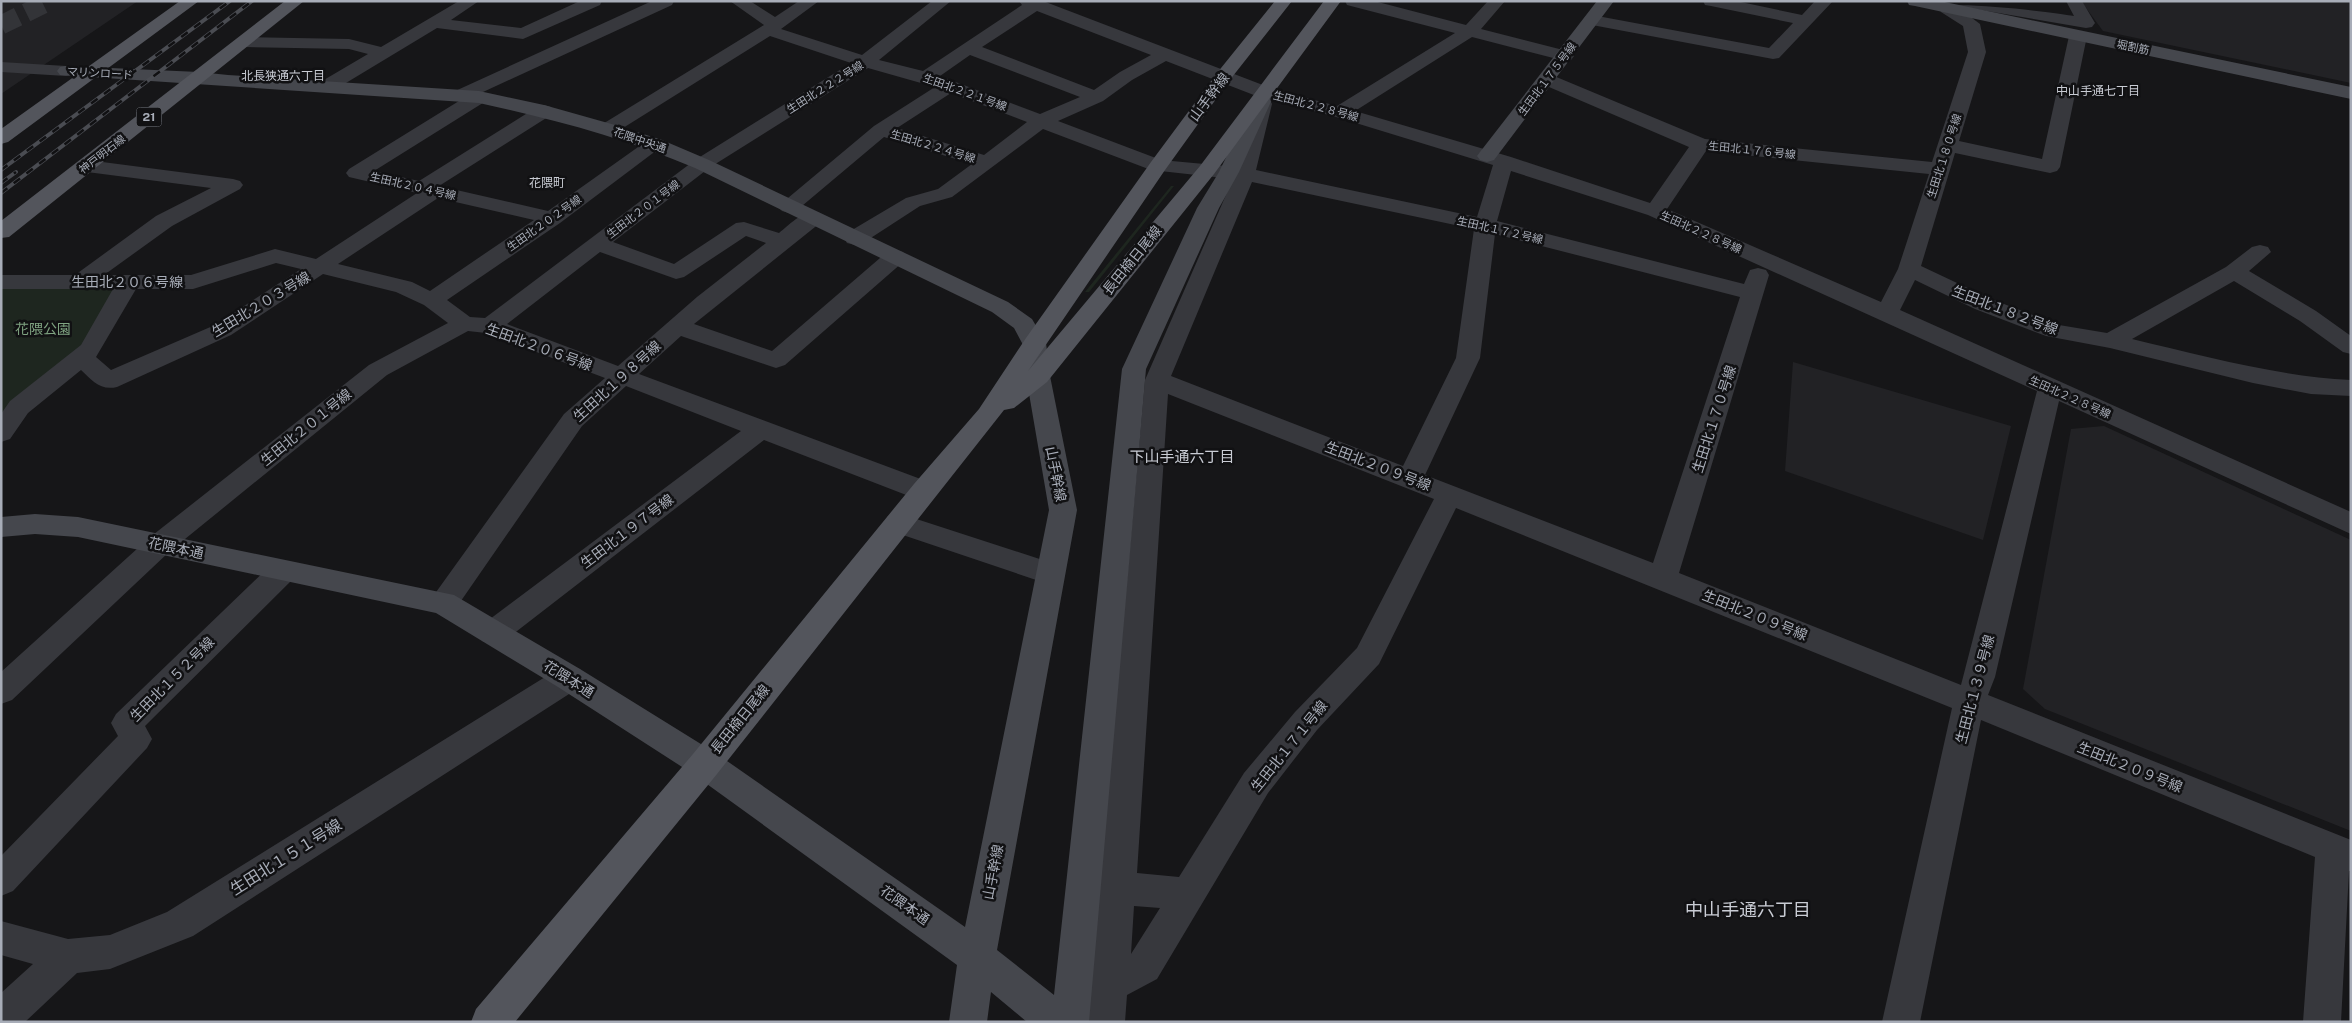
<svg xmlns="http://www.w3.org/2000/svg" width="2352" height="1023" viewBox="0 0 2352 1023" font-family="'Public Sans','Noto Sans JP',sans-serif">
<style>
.built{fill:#222225}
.green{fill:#1e261f}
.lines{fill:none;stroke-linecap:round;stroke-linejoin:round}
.street-tunnel{stroke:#333438;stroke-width:19;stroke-dasharray:19 9;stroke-linecap:butt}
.street{fill:#37383d;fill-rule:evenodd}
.secondary{fill:#45474d;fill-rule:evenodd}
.primary{fill:#53555c;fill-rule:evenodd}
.rail-casing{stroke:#4a4c52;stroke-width:4}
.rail{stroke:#111113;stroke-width:2.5;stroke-dasharray:8;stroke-linecap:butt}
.labels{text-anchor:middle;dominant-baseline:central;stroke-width:5;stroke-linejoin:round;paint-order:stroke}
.far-street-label{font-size:11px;fill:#a8adb8;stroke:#111113}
.far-neighbourhood-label{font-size:12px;fill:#c9ccd4;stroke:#111113}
.shield{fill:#111113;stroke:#7b7e86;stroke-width:1}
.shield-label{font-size:12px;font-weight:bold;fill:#a8adb8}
.street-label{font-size:14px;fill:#a8adb8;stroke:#111113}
.park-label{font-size:14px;fill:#7fa381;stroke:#111113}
.neighbourhood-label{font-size:15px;fill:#c9ccd4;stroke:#111113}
.near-street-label{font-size:16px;fill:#a8adb8;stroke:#111113}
.near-neighbourhood-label{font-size:18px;fill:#c9ccd4;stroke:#111113}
</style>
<rect width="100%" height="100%" fill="#161618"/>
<path class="built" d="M1,1H138L1,94Z
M2081,1H2351V83L2103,31Z
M1793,362L2011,426L1983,540L1785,471Z
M2104,426L2351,540V831L2045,709L2023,689L2071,429Z"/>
<path class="green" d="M1171,186H1174L1089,292H1085Z
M121,285L88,343L1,422V287Z"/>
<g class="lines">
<path class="street-tunnel" d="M1,25L50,1"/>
<path class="street" d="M459,1H479L451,20L521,28L580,1H602L600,5L523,39L437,28L331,92H317L315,88L317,84L368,54L349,49L244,47L238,46L235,42L238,38L244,37L349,39L381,47Z
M652,1H674L672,5L483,92L488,97L486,101L374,171L419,181L537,107L544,105L551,107L554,111L551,115L439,186L548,211L648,140L655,138L662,140L665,144L560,223L447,300L470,317L485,318L695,160L851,63L770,36L615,133L608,135L601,133L598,129L601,125L764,25L730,1H750L775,17L799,1H819L781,29L862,55L932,1H951L879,60L923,71L1022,5L1019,1H1043L1273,89L1337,106L1455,33L1347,5L1345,1H1374L1466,25L1488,1H1505L1481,29L1571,52L1574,56L1571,60L1565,61L1472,37L1355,111L1511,157L1650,203L1689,147L1542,84L1539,80L1542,76H1554L1705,139L1932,162L1968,52L1963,26L1941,12L1939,8C1951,0 2051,12 2074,16L2066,1H2082L2095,23L2092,27L2086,28L1963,7L1960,9L1980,24L1986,52L1959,141L2042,159L2069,36L2072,32H2084L2087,36L2060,167L2057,171L2050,173L1955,153L1921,266L1991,299L2059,325L2107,333L2226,267L2252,247L2260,245L2268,247L2271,252L2249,271L2316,311L2351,336V354L2343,352L2300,321L2234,281L2132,339C2204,356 2276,376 2351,380V396L2311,394L2253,383L2110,348L2046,336L1975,309L1915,280L1900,310L2351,512V534L2059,401L1995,677L1988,695L2351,840V871H2349L2341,1022H2303L2315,857L1981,720L1920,1022H1882L1952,708L1456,508L1379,664L1317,730L1268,793L1157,979L1127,995L1125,1022H1087L1145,380L1233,179L1151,170L1043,129L952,197L920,206L863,243L855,245L847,243L844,238L847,233L906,198L938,189L972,164L884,137L796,211L789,213L782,211L778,207L782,203L874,126L935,87L868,68L709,168L613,242L674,264L736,223L744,222L779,233C791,224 803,209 820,213L823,218L820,223L694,324L772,351L887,252L895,250L903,252L906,257L903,262L785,365L776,368L767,365L681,336L639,374L934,484L938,491L934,498L924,500L914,498L764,440L504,641L493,645L482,641L478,633L482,625L741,431L626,386L582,426L454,611L444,614L434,611L429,603L434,595L564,414L605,378L486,333L468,331L387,375L169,552L12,700L1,704V672L149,538L369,365L448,323L424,305L396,292L323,274L231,335L117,387C100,391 92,380 81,370L28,413L10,439L1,442V414L10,401L81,345L113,289H1V275H75L156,216L211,188L87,172L80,170L77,166L80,162L87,160L233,179L240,181L243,185L240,189L172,226L104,275H191L275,249L316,259L417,193L349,177L346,173L349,169L459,101L453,100L451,96L453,92ZM1037,11L1151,55L1120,72L1094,90L982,47ZM970,55L1080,97L1040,114L940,76ZM1166,61L1259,97L1333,116L1493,165L1477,217L1256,170L1272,104L1270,100L1263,98L1256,100L1254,104L1237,167L1161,160L1058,121L1103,101L1132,80ZM951,93L1027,122L984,155L897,128ZM1706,151L1929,174L1898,269L1881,302L1667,209ZM1511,171L1648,215L2037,391L1961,685L1679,573L1769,275L1766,270L1758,268L1750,270L1744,284L1497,221ZM1252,182L1474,229L1456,358L1403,466L1171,376ZM438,198L534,220L430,291L412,282L338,264ZM1495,234L1740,297L1653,563L1425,475L1480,358ZM746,236L766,243L697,297L618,366L507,324L600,252L676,279L684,277ZM276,263L301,269L215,325L111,370L96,357L136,289H193ZM1168,394L1434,499L1357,648L1295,712L1244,773L1179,877L1137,873ZM1134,906L1160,908L1131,954Z
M1703,1H1736L1802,15L1815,1H1833L1779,58L1773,59L1592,25L1586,24L1583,20L1586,16L1592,15L1769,48L1793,23L1711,6L1705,5Z
M1,62L66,66L72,67L75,71L72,75L66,76L1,72Z
M898,513L1061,566L1065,574L1061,582L1051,585L888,530L884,523L888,516Z
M283,560L293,563L297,571L293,579L145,726L152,739L147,748L13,891L1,896V856L118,736L111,723L116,714L273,563Z
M569,666L580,669L585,678L580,687L193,936L110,969L77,973L25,1022H1V993L33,964L1,955V921L68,939L110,935L167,912L558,669Z"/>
<path class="secondary" d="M1597,1H1614L1494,160L1487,162L1480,160L1477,156L1480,152Z
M1907,1H1940L2351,87V99L1915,6L1909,5Z
M66,66L199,72L228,75L479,91L544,105L615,125L662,140L709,160L1008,302L1032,319L1046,343L1050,376L1077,510L997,950L1054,995L1122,369L1197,208L1219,172L1257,93L1259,89H1273L1275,93L1239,172L1219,208L1146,369L1089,1022H1027L991,992L987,1022H949L957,965L693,774L558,687L436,613L78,537L35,534L1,537V517L35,514L78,517L454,595L580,669L717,754L965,927L1049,510L1026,376L1022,343L1014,328L992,312L695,168C625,138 553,119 479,103L60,75L57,71L60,67Z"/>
<path class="primary" d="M180,1H199L8,142L1,144V129Z
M285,1H304L9,237L1,238V221Z
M1275,1H1292L1229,81L1165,170L1028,371L1200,166L1324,1H1341L1214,174L1047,382L1014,408L1004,410L717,774L515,1022H471L476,1009L693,754L914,484L979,409L1026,338L1151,162L1217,73Z"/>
<defs>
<path id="rail" d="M1,170L230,1
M1,183L16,172
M1,193L252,1"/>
</defs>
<use href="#rail" class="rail-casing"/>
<use href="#rail" class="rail"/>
</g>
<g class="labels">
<g class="far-street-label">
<text transform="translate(2133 47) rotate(12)">堀割筋</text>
<text transform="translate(100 73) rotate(3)">マリンロード</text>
<text transform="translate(1547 79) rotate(-53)">生田北１７５号線</text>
<text transform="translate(825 87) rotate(-32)">生田北２２２号線</text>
<text transform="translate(965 92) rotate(20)">生田北２２１号線</text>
<text transform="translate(1316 106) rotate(15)">生田北２２８号線</text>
<text transform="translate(640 140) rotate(19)">花隈中央通</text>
<text transform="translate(933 146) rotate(17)">生田北２２４号線</text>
<text transform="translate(1752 150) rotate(6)">生田北１７６号線</text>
<text transform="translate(102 154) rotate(-38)">神戸明石線</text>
<text transform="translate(1944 156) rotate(-72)">生田北１８０号線</text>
<text transform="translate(413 186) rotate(13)">生田北２０４号線</text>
<text transform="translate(643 209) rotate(-37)">生田北２０１号線</text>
<text transform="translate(544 223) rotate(-35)">生田北２０２号線</text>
<text transform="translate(1500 230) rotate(13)">生田北１７２号線</text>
<text transform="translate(1701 232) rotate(24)">生田北２２８号線</text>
<text transform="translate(2070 397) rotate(24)">生田北２２８号線</text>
</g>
<g class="far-neighbourhood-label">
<text x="283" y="76">北長狭通六丁目</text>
<text x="2098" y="91">中山手通七丁目</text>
<text x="547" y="183">花隈町</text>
</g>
<rect class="shield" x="136.5" y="107.5" width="25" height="19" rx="4"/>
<g class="shield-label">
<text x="149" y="117">21</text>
</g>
<g class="street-label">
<text transform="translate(1209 97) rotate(-53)">山手幹線</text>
<text transform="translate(1132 260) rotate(-51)">長田楠日尾線</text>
<text x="127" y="282">生田北２０６号線</text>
<text transform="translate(261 304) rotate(-31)">生田北２０３号線</text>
<text transform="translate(2005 310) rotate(21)">生田北１８２号線</text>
<text transform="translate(539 347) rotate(20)">生田北２０６号線</text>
<text transform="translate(617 381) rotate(-42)">生田北１９８号線</text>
<text transform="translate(1714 419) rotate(-72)">生田北１７０号線</text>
<text transform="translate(306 427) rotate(-39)">生田北２０１号線</text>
<text transform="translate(1378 466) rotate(21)">生田北２０９号線</text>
<text transform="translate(1056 474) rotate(79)">山手幹線</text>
<text transform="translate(627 531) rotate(-37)">生田北１９７号線</text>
<text transform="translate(176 548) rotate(12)">花隈本通</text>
<text transform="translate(1755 615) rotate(22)">生田北２０９号線</text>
<text transform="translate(172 679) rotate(-45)">生田北１５２号線</text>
<text transform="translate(569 679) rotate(32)">花隈本通</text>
<text transform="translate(1975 689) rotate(-75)">生田北１３９号線</text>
<text transform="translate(740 719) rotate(-51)">長田楠日尾線</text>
<text transform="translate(1289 746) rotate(-51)">生田北１７１号線</text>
<text transform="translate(2130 767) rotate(22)">生田北２０９号線</text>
<text transform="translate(993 872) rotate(-79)">山手幹線</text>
<text transform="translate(905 905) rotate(35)">花隈本通</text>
</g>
<g class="park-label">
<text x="43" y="329">花隈公園</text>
</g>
<g class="neighbourhood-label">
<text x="1182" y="456">下山手通六丁目</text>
</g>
<g class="near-street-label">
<text transform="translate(286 857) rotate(-32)">生田北１５１号線</text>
</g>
<g class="near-neighbourhood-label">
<text x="1748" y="909">中山手通六丁目</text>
</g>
</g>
<rect width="2352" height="1023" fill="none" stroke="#a8adb8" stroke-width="5"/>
</svg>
